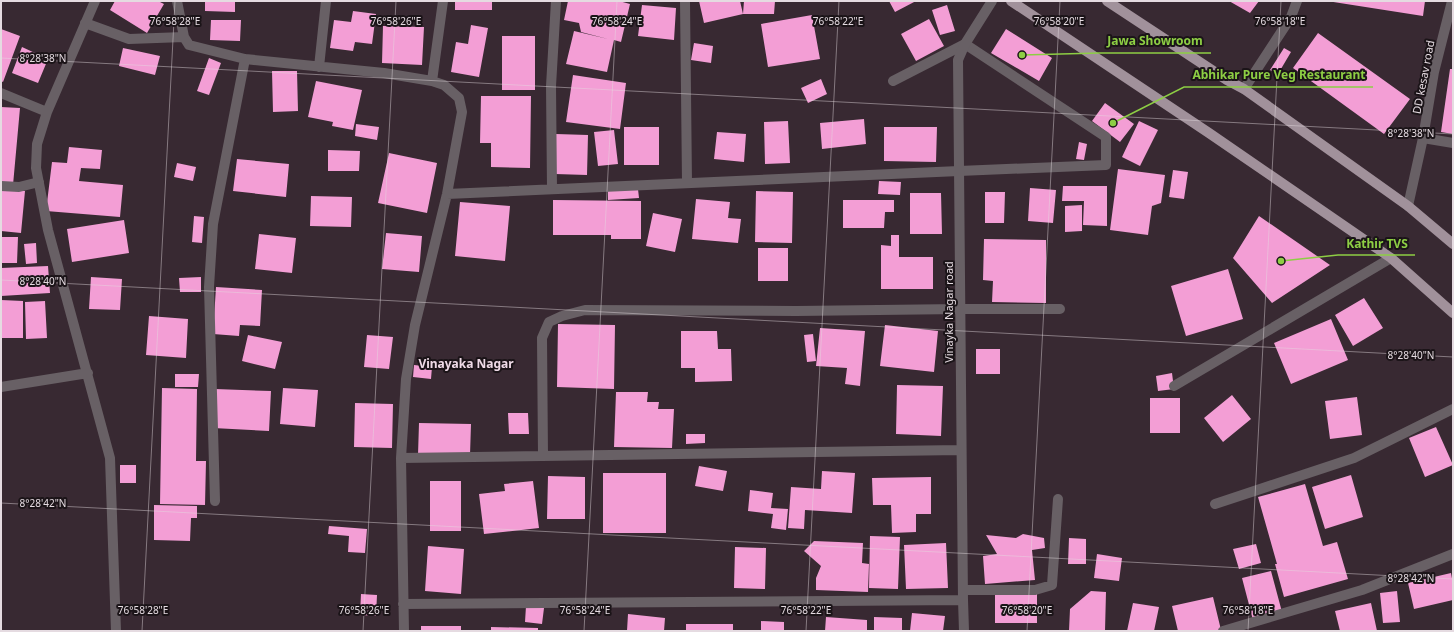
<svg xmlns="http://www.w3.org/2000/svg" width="1454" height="632" viewBox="0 0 1454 632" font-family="'Noto Sans',sans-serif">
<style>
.building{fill:#f39ed5}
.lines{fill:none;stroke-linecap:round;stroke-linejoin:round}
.lane{stroke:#686065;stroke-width:10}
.street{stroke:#686065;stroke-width:10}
.primary{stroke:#a1919b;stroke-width:10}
.ticks{fill:none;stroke:#e5dbe1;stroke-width:1;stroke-opacity:0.45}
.labels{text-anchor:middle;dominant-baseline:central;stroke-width:4;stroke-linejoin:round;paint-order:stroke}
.street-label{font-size:11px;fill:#e5dbe1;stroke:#1b1418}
.neighbourhood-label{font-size:12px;font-weight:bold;fill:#eedae6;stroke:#1b1418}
.ticks-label{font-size:10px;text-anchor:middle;fill:#e5dbe1;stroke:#1b1418;stroke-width:4;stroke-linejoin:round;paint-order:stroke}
.leader{fill:none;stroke:#8dce44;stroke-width:1.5}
.callout-dot{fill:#8dce44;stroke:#1b1418;stroke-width:1.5}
.callout-label{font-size:12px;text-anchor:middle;font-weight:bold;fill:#8dce44;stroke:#1b1418;stroke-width:4;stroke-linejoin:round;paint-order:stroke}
</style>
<rect width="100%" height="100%" fill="#382932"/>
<path class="building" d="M115,1H158L164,4L147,33L110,10Z
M205,1H235V12L205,11Z
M455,1H492V10H455Z
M568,1H619L630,4L621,42L614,40L607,72L566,64L574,31L608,39L581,32L579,23L564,20Z
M699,1H740L743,14L704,23Z
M744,1H775L774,14H743Z
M889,1H916L895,12Z
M1229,1H1259L1250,13Z
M1327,1H1425L1423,16Z
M642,5L676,8L674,40L638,36Z
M947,5L955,31L940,35L932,10Z
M353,11L376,14L372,44L355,42L353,51L330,48L334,20L351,22Z
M812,15L820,59L768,67L761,24Z
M929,19L944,46L916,61L901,34Z
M211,20H241L240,41L210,40Z
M471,25L488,28L479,77L451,72L456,42L468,44Z
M383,26L424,27L422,65L382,63Z
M1,29L20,36L3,82L1,81Z
M1006,29L1052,58L1039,81L991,53Z
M1318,33L1410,99L1384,134L1293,68Z
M502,36H535V90H502Z
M694,43L713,46L711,63L691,60Z
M22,47L48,59L38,83L12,73Z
M123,48L160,56L155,75L119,66Z
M1284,48L1291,52L1278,74L1270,70Z
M209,58L221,63L209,95L197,91Z
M1450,69H1453V134L1441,132Z
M272,71H297L298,111L273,112Z
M573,75L626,83L620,129L566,122Z
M821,79L827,94L808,103L801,88Z
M316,81L362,90L353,130L332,126L333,122L308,117Z
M481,96H531L530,168L491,167V143H480Z
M1105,103L1134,124L1120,142L1092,121Z
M1,107L20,108L13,185L1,184Z
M864,119L866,144L822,149L820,123Z
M788,121L790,163L765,164L764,122Z
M1139,121L1158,130L1140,166L1122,157Z
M356,124L379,127L377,140L355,136Z
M624,127H659V165H624Z
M884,127H937L936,162L884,161Z
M614,130L618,164L598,166L594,132Z
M717,132L746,134L744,162L714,159Z
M556,134L588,135L587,175L555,174Z
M1079,142L1087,144L1084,160L1076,159Z
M69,147L102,150L100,169L81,168L79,181L123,185L120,217L46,211L52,162L67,163Z
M328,150L360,151L359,171H328Z
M389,153L437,163L427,213L378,203Z
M237,159L289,164L286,197L233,191Z
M177,163L196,167L193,181L174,177Z
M1118,169L1165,175L1161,203L1152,206L1148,235L1110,230Z
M1173,170L1188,172L1184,199L1169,197Z
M879,181L901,182L900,195L878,194Z
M1063,186H1107V226L1083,225L1084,201H1062Z
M1030,188L1056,190L1053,223L1028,221Z
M1,189L25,191L21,233L1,231Z
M638,189L639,198L608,200V191Z
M756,191L793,192L792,243L755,242Z
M985,192H1005L1004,223H985Z
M910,193H941L942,234H910Z
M311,196L352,197L351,227L310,226Z
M696,199L730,202L728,218L741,219L738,243L692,239Z
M553,200L641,201V239H611V235H553Z
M843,200H894V212H885L884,228H843Z
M460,202L510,206L505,261L455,256Z
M1082,205V231L1065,232V206Z
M653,213L682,219L675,252L646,246Z
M194,216L204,217L202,243L192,242Z
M1259,216L1330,265L1272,303L1233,258Z
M124,220L129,253L72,262L67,229Z
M386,233L422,236L419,272L382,269Z
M259,234L296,238L292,273L255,269Z
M891,235H899V257H933V289H881V245L891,246Z
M1,237H18L17,263H1Z
M984,239L1046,240V303L992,302L993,281L983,280Z
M36,243L37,263L26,264L24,244Z
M758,248H788V281H758Z
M48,266L50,293L1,296V268Z
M1228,269L1243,319L1186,336L1171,286Z
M91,277L122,279L120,310L89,309Z
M201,277V292H180L179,278Z
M216,287L262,290L260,326L240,325L239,336L213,334Z
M1364,298L1383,328L1353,346L1335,315Z
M1,300L23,301V338H1Z
M45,301L47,338L26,339L25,302Z
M149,316L188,319L186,358L146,355Z
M1331,319L1348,360L1291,384L1274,343Z
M558,324L615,325L614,389L557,387Z
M885,325L938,331L934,372L880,366Z
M820,328L865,331L860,386L845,384L847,368L816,366Z
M681,331H717L718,349H731L732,381L695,382V368H681Z
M813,334L816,361L807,362L804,335Z
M248,335L282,342L275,369L242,361Z
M367,335L393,337L389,369L364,367Z
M976,349H1000V374H976Z
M414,365L432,367L431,379L413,377Z
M1172,373L1174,389L1158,391L1156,376Z
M175,374H199L198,387H175Z
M897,385L943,386L941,436L896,434Z
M162,388L197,389L196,461H206L205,505L160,504Z
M283,388L318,390L315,427L280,424Z
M215,389L271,391L269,431L213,428Z
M616,392H648L647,402H659L658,409H674L672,448L614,447Z
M1232,395L1251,419L1223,442L1204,418Z
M1357,397L1362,435L1330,439L1325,401Z
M1150,398H1180V433H1150Z
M355,403L393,404L392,448L354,447Z
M508,413H528L529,434H509Z
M419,423L471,424L470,455H418Z
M1436,427L1453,465L1425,477L1409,438Z
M686,434H705V443L686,444Z
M120,465H136V483H120Z
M699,466L727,471L723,491L695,486Z
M822,471L855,473L852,513L805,510L804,529L788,528L791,487L821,489Z
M603,473H666V533H603Z
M1351,475L1363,517L1325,529L1312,487Z
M548,476L585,477V519H547Z
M931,477V514H916V532L892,533L891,505H873L872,478Z
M430,481H461V531H430Z
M533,481L539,528L484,534L479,494L505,491L504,484Z
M1305,484L1323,546L1337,542L1348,579L1284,597L1275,564H1277L1258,497Z
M750,490L773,493L771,508L788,509L786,530L771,528L773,514L748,511Z
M154,505L197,506V518H191L190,541L154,540Z
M329,526L367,529L365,553L348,552L349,536L328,534Z
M1023,534L1044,538L1045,548L1032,550L1035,580L985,584L983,556L997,554L986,535L1016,538Z
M870,536L900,537L898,589L869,588Z
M1069,538L1086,539V564H1068Z
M814,541L863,543L862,563L869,564L868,592L816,590V578L821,566L804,551Z
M946,543L948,588L906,589L904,545Z
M1256,544L1261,563L1239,569L1233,549Z
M428,546L464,549L461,594L425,591Z
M735,547L766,548L765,589L734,588Z
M1097,554L1122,558L1119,581L1094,578Z
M1271,571L1282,612L1253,620L1242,578Z
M1451,573L1453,584V600L1414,609L1408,583Z
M1091,591L1106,592L1105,631H1069L1070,609Z
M1397,591L1400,622L1383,623L1380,593Z
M361,594L377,595L376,616L360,615Z
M995,594H1037V623H995Z
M1213,597L1221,630L1214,631H1178L1172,606Z
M1133,603L1159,607L1154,631H1127Z
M1371,603L1377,631H1340L1335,611Z
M526,606L544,608L542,624L525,622Z
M912,613L945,616L943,631H910Z
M628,614L665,618L664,631H627Z
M826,617L867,620V631H825Z
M874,617L902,618V631H874Z
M761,621L784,622V631H761Z
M686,624H733V631H686Z
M421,626H461V631H421Z
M491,627L538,628V631H491Z"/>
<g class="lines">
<path class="lane" d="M893,81L965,44L1106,137V165L959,171
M1244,89L1291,17L1297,1
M1423,138L1453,143"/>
<path class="street" d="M95,1L47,112L37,144L36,168L48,230L110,458L116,631
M177,1L184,37L189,45L245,59L384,73L432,81L444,85L459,98L462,112L447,194L415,325L406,379L401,458
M685,1L687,183
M85,23L129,39L184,37
M319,67L326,1
M432,81L443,1
M1,93L47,112
M1,186L19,187L39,182
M552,189L551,86L556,1
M447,194L959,171
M1408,206L1423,138L1434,72L1452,1
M1174,386L1391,258
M1,387L88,373
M543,456L542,338L549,322L562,316L585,310L796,311L960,309H1060
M215,501L209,287L213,224L245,59
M1215,504L1354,458L1453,409
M963,590H1035L1052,585L1058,499
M403,604L963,600
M404,631L401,458L961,450
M964,631L963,600L958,60L965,44L992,1
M1223,631L1362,590L1453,554"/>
<path class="primary" d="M1011,1L1209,133L1391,258L1453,313
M1107,1L1227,80L1244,89L1408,206L1453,244"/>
</g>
<path class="ticks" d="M1,58L1453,134M1,280L1453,357M1,503L1453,579M142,631L175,1M363,631L396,1M584,631L617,1M806,631L839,1M1027,631L1060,1M1248,631L1281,1"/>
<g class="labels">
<g class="street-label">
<text transform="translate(1423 77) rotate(-79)">DD kesav road</text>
<text transform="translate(948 312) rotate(-90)">Vinayka Nagar road</text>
</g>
<g class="neighbourhood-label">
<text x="466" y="363">Vinayaka Nagar</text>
</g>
</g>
<g class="ticks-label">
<text x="175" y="25">76°58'28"E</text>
<text x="396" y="25">76°58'26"E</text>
<text x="617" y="25">76°58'24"E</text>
<text x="838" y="25">76°58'22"E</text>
<text x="1059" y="25">76°58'20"E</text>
<text x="1280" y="25">76°58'18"E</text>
<text x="43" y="62">8°28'38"N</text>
<text x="1411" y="137">8°28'38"N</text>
<text x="43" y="285">8°28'40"N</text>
<text x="1411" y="359">8°28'40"N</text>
<text x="43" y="507">8°28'42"N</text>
<text x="1411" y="582">8°28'42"N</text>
<text x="143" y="614">76°58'28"E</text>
<text x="364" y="614">76°58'26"E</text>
<text x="585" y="614">76°58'24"E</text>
<text x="806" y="614">76°58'22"E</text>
<text x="1027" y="614">76°58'20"E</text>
<text x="1248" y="614">76°58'18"E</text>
</g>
<path class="leader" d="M1022 55L1099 53H1211M1113 123L1184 87H1373M1281 261L1338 255H1415"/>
<g class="callout-dot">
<circle cx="1022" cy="55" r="4"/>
<circle cx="1113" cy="123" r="4"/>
<circle cx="1281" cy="261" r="4"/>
</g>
<g class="callout-label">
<text x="1155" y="45">Jawa Showroom</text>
<text x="1279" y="79">Abhikar Pure Veg Restaurant</text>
<text x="1377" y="248">Kathir TVS</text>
</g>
<rect width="1454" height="632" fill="none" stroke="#e5dbe1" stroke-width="4"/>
</svg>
